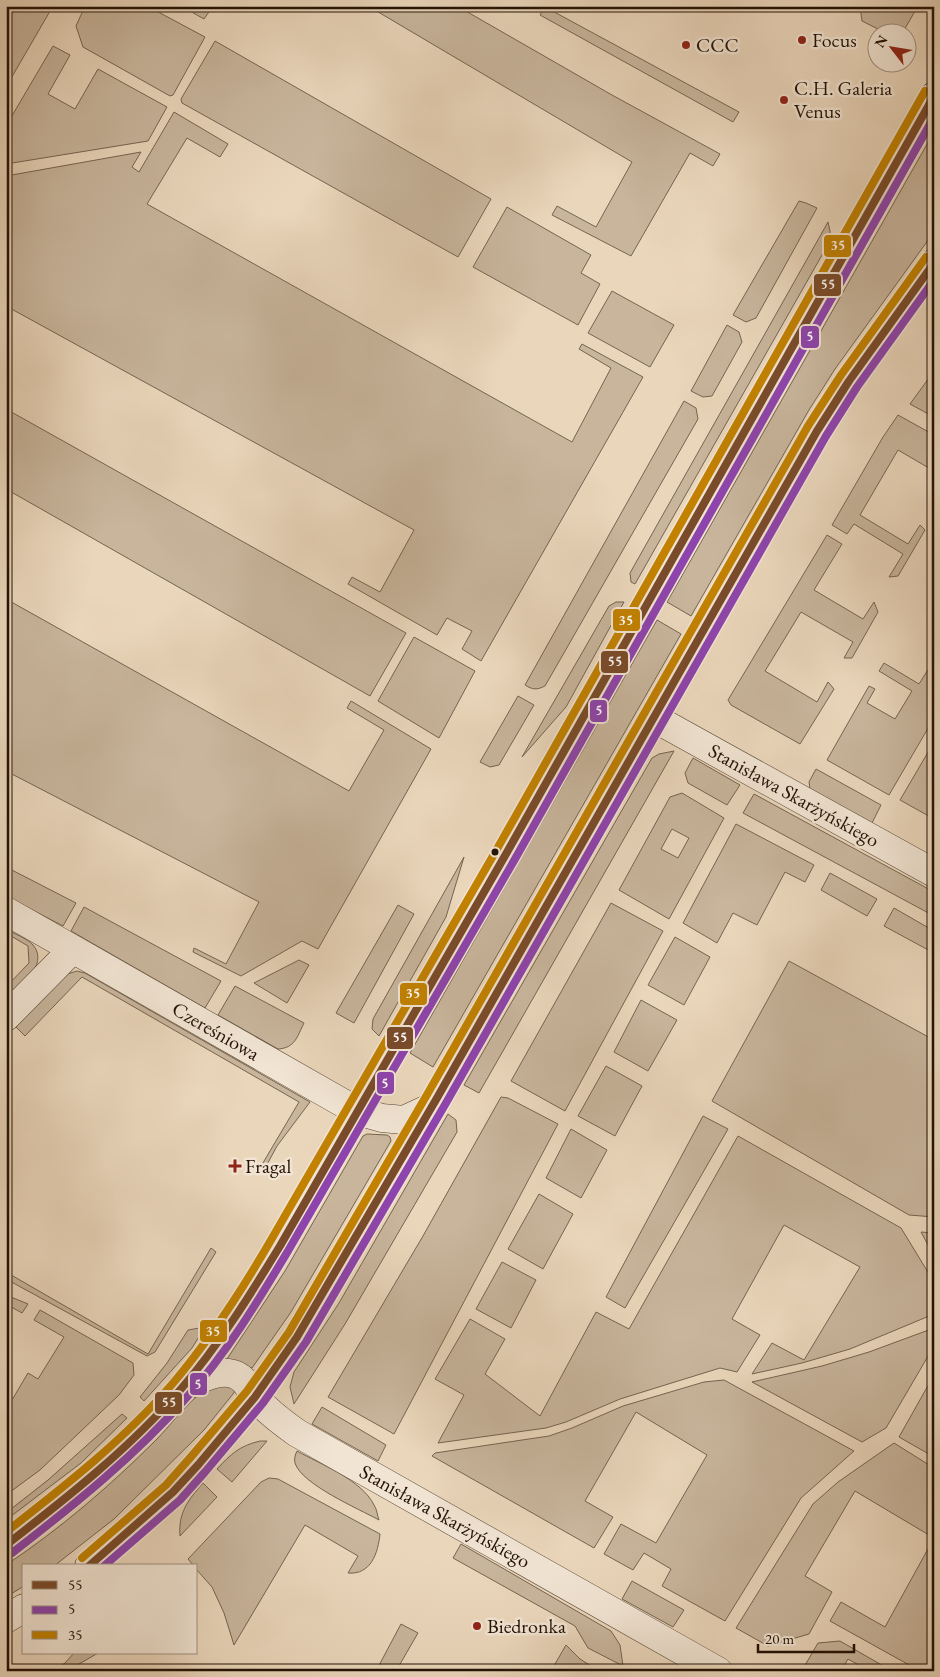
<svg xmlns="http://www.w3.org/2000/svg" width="940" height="1677" viewBox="0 0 940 1677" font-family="'EB Garamond',serif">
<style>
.green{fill:#c8b59c;stroke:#756450;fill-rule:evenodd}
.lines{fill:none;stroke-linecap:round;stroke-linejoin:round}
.street-casing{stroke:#544332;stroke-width:29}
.secondary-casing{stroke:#221205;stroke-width:29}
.street{stroke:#f1e4d3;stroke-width:28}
.secondary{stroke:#f1e4d3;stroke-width:28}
.bus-1-casing{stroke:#f1e4d3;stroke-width:11}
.bus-2-casing{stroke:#f1e4d3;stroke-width:11}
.bus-3-casing{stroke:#f1e4d3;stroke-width:11}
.bus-1{stroke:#7a4b2a;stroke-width:8}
.bus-2{stroke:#8e44ad;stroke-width:8}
.bus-3{stroke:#c28101;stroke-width:8}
.poi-dot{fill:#8f2418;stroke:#f1e4d3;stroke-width:2}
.bus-dot{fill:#221205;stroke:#f1e4d3;stroke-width:2}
.labels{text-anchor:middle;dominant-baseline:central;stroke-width:5;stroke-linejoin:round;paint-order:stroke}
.poi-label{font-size:20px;fill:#221205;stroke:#f1e4d3;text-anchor:start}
.street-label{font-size:20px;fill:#221205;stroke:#f1e4d3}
.line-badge{stroke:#f1e4d3;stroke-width:2}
.badge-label{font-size:14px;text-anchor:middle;font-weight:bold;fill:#fff}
</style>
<rect width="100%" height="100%" fill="#ead6bb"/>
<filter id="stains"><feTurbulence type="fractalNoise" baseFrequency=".004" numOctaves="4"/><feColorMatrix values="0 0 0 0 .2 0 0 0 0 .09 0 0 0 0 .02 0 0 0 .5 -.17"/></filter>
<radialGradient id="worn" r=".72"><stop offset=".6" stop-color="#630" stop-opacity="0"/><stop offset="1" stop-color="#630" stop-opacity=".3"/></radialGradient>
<path class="green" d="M6,6H53L6,87Z
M85,6H147L205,37L173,95L170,96L83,47L76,26Z
M181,6H213L204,19Z
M368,6H457L612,95L720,154L713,166L690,153L631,256L552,215L557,206L596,227L632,162Z
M860,6H918L903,32H884L862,21Z
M545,7L739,112L733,122L540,15Z
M215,41L491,199L458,257L182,103L181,99Z
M53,46L70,55L48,94L75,109L98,69L167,107L148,141L6,164V126Z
M174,112L228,144L220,157L187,138L147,204L572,442L611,368L579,349L582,344L643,377L481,661L462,649L472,631L447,618L437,635L348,584L352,577L380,592L414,530L6,306V176L141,152L132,167L139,172Z
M934,132V232L835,369L809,410L691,616L667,602Z
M799,201L806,203L817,208L756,318L746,322L733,315Z
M507,207L591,255L581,273L600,284L578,325L473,267Z
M828,222L830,231V241L635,584L631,582L630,573Z
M612,291L674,325L650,367L588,333Z
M727,325L739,332L742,342L712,396L703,397L691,391Z
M934,371V417L910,404Z
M684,401L696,408L698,419L545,686C537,690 533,690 525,685Z
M6,409L406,633L370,696L6,489Z
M898,415L934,435V471L898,450L860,515L908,544L920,525L925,530L898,576L889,577L903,554L854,524L847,534L832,525L883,437Z
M827,535L842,544L814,590L863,619L874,602L878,612L852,658H844L853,642L801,612L765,671L817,702L828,682L834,689L800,744L731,705L728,700Z
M6,599L349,791L384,730L347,708L351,701L431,749L318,949L302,941L241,976L193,952L194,948L226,964L259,902L6,771Z
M616,602H624L566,707L522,757L609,606Z
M657,620L681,634L433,1067L410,1053Z
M414,637L475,671L439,738L378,701Z
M934,660V718L889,795L827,760L869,686L875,689L867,703L895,719L912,691L879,671L884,663L919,684Z
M518,696L534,705L499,765L490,767L480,762Z
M934,742V819L900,800Z
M674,751L479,1093L464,1085L652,758L659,754Z
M693,758L740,785L727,805L688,783L685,773Z
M816,769L881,805L872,823L810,789L809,782Z
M682,793L724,818L669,919L619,890L670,797ZM672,829L689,838L678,858L661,849Z
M754,794L934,892V916L743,813Z
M736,824L814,865L805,882L785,872L757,925L733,913L717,943L683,923Z
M464,857L446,917L379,1036L372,1029L373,1019Z
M6,867L76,903L63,926L6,896Z
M830,873L877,899L867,916L821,890Z
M611,903L663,931L565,1111L511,1081Z
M398,905L414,914L354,1023L336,1013Z
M84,907L221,981L205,1008L71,931Z
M894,908L934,931V948L932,952L884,926Z
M6,929C14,934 27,938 33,945C50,964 18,991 6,1003V987L29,963L28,946L6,933Z
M675,937L710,957L684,1005L648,985Z
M299,960L309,965L287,1003L254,983Z
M789,961L934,1040V1217L909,1215L712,1101Z
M77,971L85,973L310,1102L277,1146L264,1170L257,1173L299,1102L82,977L25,1036L15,1026L64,975Z
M235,986L304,1023C297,1037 295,1048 278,1049L218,1015Z
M641,1000L677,1020L648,1071L614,1052Z
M606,1066L642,1086L615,1136L578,1116Z
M501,1097L508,1098L558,1124L394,1434L328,1397L423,1236Z
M448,1114L456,1120L457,1132L345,1324L294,1404L290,1387L294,1372L339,1303Z
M703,1116L728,1129L625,1308L606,1297Z
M571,1129L607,1150L581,1198L546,1178Z
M367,1134L387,1135L390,1137L391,1141L291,1312L252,1368L231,1364L227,1359L285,1271L363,1136Z
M738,1136L901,1228L934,1282V1314L850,1349L802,1363L752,1374L772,1343L804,1360L860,1267L784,1225L732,1319L760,1335L737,1372L720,1368L620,1399L566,1422L546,1428L438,1443L464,1395L435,1379L470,1319L505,1339L485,1374L540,1416L596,1312L629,1329Z
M539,1194L573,1214L543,1269L508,1249Z
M921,1232L934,1233V1256Z
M211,1248L216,1252L155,1352L147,1356L6,1279V1272L148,1354Z
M502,1262L536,1280L511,1328L476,1309Z
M6,1295L28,1304L22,1313L6,1304Z
M40,1310L133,1363L134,1375L119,1395L40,1470L6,1495V1432L12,1423L6,1419V1410L28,1373L38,1379L64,1337L34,1320Z
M205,1327L192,1348L144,1401L140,1397L167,1363L188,1330Z
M934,1328V1346L886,1428L862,1442L752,1382L822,1366L869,1352Z
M934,1375V1457L899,1437Z
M724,1380L854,1451L801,1498L725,1621L662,1586L671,1569L644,1553L633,1570L604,1554L621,1524L656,1543L707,1455L636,1412L585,1501L613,1517L594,1548L432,1456L435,1453L549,1436L572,1428L623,1406L704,1382Z
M230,1385L235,1391L233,1394L204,1430L114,1519L54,1566H24V1586L6,1597V1565C60,1529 110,1486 156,1440C169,1427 181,1410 195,1398C205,1389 218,1386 230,1385Z
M322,1407L386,1445L378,1461L312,1424Z
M122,1414L127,1418L81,1463L6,1520V1513L48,1480Z
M260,1441H267L232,1482L217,1469C231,1454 239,1446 260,1441Z
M894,1443L934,1468V1538L855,1491L805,1576L832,1592L809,1634L768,1646L736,1628L813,1504L838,1482Z
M297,1451C320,1464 362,1480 374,1505C377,1509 377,1515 379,1520C359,1509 301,1484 295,1463C294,1459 295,1455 297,1451Z
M269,1478L278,1479L380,1534C378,1553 371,1575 348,1573L358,1556L305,1525L234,1645L224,1613L212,1587L196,1569V1566H194L188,1559L261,1482Z
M203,1483L217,1497L180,1536C178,1513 188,1500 203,1483Z
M934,1538V1671H920L830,1621L841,1602L885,1627Z
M461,1544L611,1631L620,1645L623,1666L588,1648L575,1626L453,1558Z
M632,1581L684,1610L673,1627L622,1599Z
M401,1624L418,1633L396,1671H376Z
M840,1641L892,1671H869L848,1659L841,1671H811L804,1667L818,1643Z
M566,1645L580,1659L599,1671H551Z
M74,1653H98L67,1671H54L65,1663Z"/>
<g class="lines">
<defs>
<path id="street" d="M654,718L934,873
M6,911L357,1111L382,1118L404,1120L432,1107
M6,1017L73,949
M181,1388C200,1379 228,1362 245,1382C249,1386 251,1393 256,1398C267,1411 283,1423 297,1433L718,1671"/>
<path id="secondary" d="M6,1545C68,1497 129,1448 181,1389C241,1320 286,1234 332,1155C390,1055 448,954 506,854C649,601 790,348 934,96
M89,1566L173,1492L198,1465L255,1397L297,1337L437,1098L817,431L849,381L934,263
M6,1619L24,1608"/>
</defs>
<use href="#street" class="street-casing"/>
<use href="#secondary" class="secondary-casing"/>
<use href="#street" class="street"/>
<use href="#secondary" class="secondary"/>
<defs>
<path id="bus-1" d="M6,1545C68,1497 130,1448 181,1389C219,1345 250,1295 280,1246L506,854L934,96
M89,1566L173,1492L198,1465L255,1397L297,1337L437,1098L817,431L849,381L934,263"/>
<path id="bus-2" d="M12,1553C74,1505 135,1456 187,1397C227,1353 258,1301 288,1251L515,859L934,117
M104,1566L180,1500L205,1472L263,1403L306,1342L446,1103L826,436L857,387L934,280"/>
<path id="bus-3" d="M6,1532C65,1486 125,1439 174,1382C211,1338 242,1290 271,1240L497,849L925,91
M82,1558L166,1485L190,1458L247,1391L289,1332L428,1093L808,426L841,375L926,257"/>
</defs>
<use href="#bus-1" class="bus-1-casing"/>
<use href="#bus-2" class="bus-2-casing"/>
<use href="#bus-3" class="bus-3-casing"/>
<use href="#bus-1" class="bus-1"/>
<use href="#bus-2" class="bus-2"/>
<use href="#bus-3" class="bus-3"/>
</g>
<g class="poi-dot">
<circle cx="802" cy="40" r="5"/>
<circle cx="686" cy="45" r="5"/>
<circle cx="784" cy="100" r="5"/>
<path d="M232.5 1158.5h5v5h5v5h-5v5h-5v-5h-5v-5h5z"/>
<circle cx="477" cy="1626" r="5"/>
</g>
<circle class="bus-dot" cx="495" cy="852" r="4.5"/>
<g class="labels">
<g class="poi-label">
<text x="812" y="40">Focus</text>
<text x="696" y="45">CCC</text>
<text x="794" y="88">C.H. Galeria<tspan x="794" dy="23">Venus</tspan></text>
<text x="245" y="1166">Fragal</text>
<text x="487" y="1626">Biedronka</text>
</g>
<g class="street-label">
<text transform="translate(794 795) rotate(29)">Stanisława Skarżyńskiego</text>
<text transform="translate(216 1031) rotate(30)">Czereśniowa</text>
<text transform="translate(445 1516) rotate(29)">Stanisława Skarżyńskiego</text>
</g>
</g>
<g class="line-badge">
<rect x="823" y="234" width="29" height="24" rx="5" fill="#c28101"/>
<rect x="813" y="273" width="29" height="24" rx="5" fill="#7a4b2a"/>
<rect x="800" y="325" width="20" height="24" rx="5" fill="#8e44ad"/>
<rect x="612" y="608" width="29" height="24" rx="5" fill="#c28101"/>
<rect x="600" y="650" width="29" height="24" rx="5" fill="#7a4b2a"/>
<rect x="589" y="699" width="19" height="24" rx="5" fill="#8e44ad"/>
<rect x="399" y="982" width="29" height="24" rx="5" fill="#c28101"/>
<rect x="386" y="1026" width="28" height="24" rx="5" fill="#7a4b2a"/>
<rect x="376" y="1071" width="19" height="24" rx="5" fill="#8e44ad"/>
<rect x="199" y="1319" width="29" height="24" rx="5" fill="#c28101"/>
<rect x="189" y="1372" width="19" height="24" rx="5" fill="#8e44ad"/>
<rect x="154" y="1391" width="29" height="24" rx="5" fill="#7a4b2a"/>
</g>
<g class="badge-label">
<text x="838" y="250">35</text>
<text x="828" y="289">55</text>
<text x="810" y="341">5</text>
<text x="626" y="625">35</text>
<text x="615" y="666">55</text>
<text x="599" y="715">5</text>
<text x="413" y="998">35</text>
<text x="400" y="1042">55</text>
<text x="385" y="1088">5</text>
<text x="213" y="1336">35</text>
<text x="198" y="1389">5</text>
<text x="169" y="1407">55</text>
</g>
<rect width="940" height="1677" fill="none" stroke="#ead6bb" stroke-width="25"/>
<rect x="8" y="8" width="925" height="1662" fill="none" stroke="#221205" stroke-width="2.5"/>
<rect x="12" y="12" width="915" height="1652" fill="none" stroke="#221205"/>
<rect x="22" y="1564" width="175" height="90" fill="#f1e4d3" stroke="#9e9081"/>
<rect x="32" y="1581" width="25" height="8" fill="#7a4b2a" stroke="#9e9081"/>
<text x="68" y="1590" font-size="15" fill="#221205">55</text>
<rect x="32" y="1606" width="25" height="8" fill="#8e44ad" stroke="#9e9081"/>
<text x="68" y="1614" font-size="15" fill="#221205">5</text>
<rect x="32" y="1631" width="25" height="8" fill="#c28101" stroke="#9e9081"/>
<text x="68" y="1640" font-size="15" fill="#221205">35</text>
<g transform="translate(892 48) rotate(301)"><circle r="24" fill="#f1e4d3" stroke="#9e9081"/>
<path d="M0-4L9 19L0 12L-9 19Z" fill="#8f2418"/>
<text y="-8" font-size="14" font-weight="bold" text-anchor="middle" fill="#221205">N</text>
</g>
<path d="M758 1644v8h96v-8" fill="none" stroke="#221205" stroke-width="2.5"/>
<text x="765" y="1644" font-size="15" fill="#221205" stroke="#f1e4d3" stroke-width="4" paint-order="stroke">20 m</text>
<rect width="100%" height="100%" filter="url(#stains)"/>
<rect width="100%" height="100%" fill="url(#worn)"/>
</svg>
